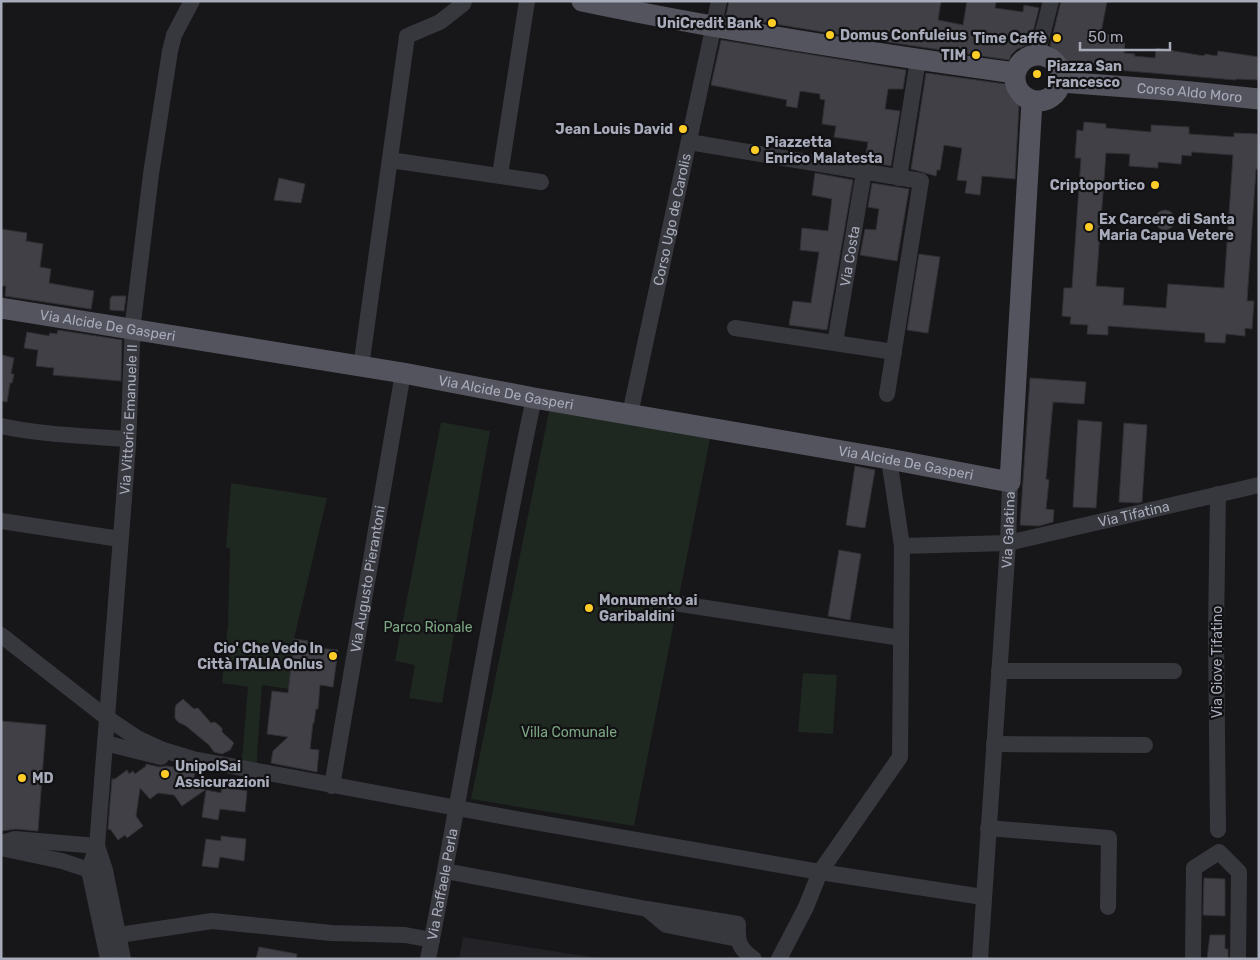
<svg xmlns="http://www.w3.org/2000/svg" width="1260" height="960" viewBox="0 0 1260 960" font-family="Rubik,sans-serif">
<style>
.built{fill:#232226}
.green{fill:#1e2720}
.building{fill:#404046;stroke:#313035;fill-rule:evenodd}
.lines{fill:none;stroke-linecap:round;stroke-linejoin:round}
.minor{stroke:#37373e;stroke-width:16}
.major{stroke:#53545e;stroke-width:21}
.poi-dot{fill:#ffcd28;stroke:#121114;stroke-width:2}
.labels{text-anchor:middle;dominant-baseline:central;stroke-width:4.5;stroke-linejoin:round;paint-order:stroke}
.poi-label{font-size:14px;font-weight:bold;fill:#a7abba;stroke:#121114;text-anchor:start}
.street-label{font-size:14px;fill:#a7abba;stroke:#121114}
.park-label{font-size:14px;fill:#7ca783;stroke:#121114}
</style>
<rect width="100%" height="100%" fill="#171619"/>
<path class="built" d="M463,937L604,959H459Z"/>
<path class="green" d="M550,406L711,434L634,826L471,799Z
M441,422L490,431L442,703L409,698L415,665L395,661Z
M231,483L327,498L294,639L289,689L262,685L256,772L241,769L248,687L222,683L228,623L230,548H226Z
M803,673L837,675L833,734L798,732Z"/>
<path class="building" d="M729,1H941L938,20L963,25L967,1H996L995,8L1023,12L1024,5L1039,8L1030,44L1017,49L1011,55L1009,60L854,37L726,16Z
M1061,1H1107L1101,33L1112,35L1111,42L1125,43L1124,53L1135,54L1134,56L1155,58L1156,48L1204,56L1205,54L1217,56L1218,51L1259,57V80L1236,79V80L1069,66L1064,58L1050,46Z
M721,40L906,70L903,89H888L885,109L900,111L891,166L865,161L868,142L834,137L836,126L822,124L825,100L820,99V94L800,91L797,108L786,106L787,100L711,85Z
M926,73L1005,84L1010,97L1019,105L1015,179L982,176L980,195L965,193L967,181L957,180L962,148L944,145L940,170H937L936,176L911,169Z
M1084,122L1106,124V128L1151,132V125L1189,127V134L1234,137V133L1258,134L1259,169H1256L1247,301H1254L1252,329L1245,328V336L1226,334L1225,343L1205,342V333L1108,326V335L1087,334L1088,325L1070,324L1071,317L1062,316L1064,288H1072L1081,158H1075L1077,130L1083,131ZM1192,152L1233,155L1224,288L1168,284L1166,308L1123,305L1124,288L1096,286L1106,153L1130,154L1129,166L1158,168V162L1181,164L1182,155L1191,156Z
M815,173L853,180L827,330L789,325L793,301L811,303L819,252L800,250L802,228L828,231L832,199L812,195Z
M279,178L305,184L301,203L274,200Z
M872,183L909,189L897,261L860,255L865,229L876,230L879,209L868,207Z
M1155 220a10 10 0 1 1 20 0a10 10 0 1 1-20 0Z
M1,229L27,233L26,241L43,244L40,267L51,269L49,283L94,291L91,309L5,296L6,286H1Z
M919,254L940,257L928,333L907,330Z
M112,296H126L124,311L110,310V299Z
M58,330L122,340L121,381L53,375L54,368L36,366L38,350L24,348L27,332L49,336L50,333L57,334Z
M2,355L14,358L11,374H14L12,383H10L7,402L1,401Z
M1030,378L1086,382L1084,404L1053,402L1046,479L1049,480L1046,509L1054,510L1053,522L1039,526L1020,525Z
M1078,420L1102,422L1096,508L1073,507Z
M1124,423L1147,425L1142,502L1138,503L1119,502Z
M855,466L875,470L865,528L846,525Z
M839,550L861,554L850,620L828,616Z
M294,639L308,641L307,647L338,650L333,687L320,685L318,709H316L314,723H313L310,749L319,750L317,772L271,763L273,751L288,737L267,734L272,691L288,693Z
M183,699L194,709L198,708L211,723L215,722L222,728V732L234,743L230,750L222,754L214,752L209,745L186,726L178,722L175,718V709L176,705Z
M1,721L46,725L38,831L16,829L1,831Z
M146,764L159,767L166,766L195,770L194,778L205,790L182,806L174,795L158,793L150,799L140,788L136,816L143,826L127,838L125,835L118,840L111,830L108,829L112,779H115L127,770L129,774L133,771L135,774L146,766Z
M222,787L247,791L245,812L220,809L218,820L202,817L206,790L221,793Z
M221,836L246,839L244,861L220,857L218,868L202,866L206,839L221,841Z
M1204,878L1225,879V916L1203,915Z
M1210,935H1225V949H1228V959H1207Z
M259,947L297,954L296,959H256Z"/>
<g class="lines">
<g class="minor">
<path d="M1037,55L1051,1"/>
<path d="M689,142L921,181L887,394"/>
<path d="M390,160L541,182"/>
<path d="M500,175L527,1"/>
<path d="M899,178L918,60"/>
<path d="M735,328L894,352"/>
<path id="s1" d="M835,343L864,172"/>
<path d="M361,367L407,36L440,22L463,4L464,1"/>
<path id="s2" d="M630,414L719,1"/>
<path d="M1,426C43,435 85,436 128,439"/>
<path d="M1,521L120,539"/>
<path id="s3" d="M902,546L1008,543L1259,485"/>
<path d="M674,603L901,638"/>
<path d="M1,635L107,718L137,738L163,750L193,759L511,818L820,872L983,897"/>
<path d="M999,671H1174"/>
<path d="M105,743L161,757"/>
<path d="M994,744L1145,745"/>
<path id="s4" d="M332,786L403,373"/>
<path d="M988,828L1109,838L1108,907"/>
<path d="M1218,830L1216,631L1218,494"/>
<path d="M1,843L15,839L97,846L105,870L123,959"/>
<path d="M1,848L62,861L89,870"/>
<path d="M445,871L647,909L738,924C737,941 739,949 754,959"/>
<path d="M647,909L666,925L738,939"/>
<path d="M119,935L212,921L332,933L405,935L432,940"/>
<path id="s5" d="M108,959L89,870L97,846L107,718L128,446L133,322L151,174L170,51L174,35L192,1"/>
<path id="s6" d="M428,959C465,772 494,584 534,398"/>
<path d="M779,959L806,907L820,872L900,757L902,546L889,459"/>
<path id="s7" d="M980,959L1008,543L1010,482"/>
<path d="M1193,959L1194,868L1219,852L1239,872L1238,959"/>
</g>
<g class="major">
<path d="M582,1C725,31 870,53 1015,73"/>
<circle cx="1038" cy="78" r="23"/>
<path id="s8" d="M1061,82L1181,91L1259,99"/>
<path id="s9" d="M1,308L403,373L534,398L889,459L1010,482L1032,101"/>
</g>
</g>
<g class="poi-dot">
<circle cx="772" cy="23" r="5"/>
<circle cx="830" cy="35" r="5"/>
<circle cx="1057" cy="38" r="5"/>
<circle cx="976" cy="55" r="5"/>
<circle cx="1037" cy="74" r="5"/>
<circle cx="683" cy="129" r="5"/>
<circle cx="755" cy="150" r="5"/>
<circle cx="1155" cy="185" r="5"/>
<circle cx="1089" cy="227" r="5"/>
<circle cx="589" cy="608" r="5"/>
<circle cx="333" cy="656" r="5"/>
<circle cx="165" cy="774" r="5"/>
<circle cx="22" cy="778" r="5"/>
</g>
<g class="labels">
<g class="poi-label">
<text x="762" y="23" text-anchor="end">UniCredit Bank</text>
<text x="840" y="35">Domus Confuleius</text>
<text x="1047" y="38" text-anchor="end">Time Caffè</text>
<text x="966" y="55" text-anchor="end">TIM</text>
<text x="1047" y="66">Piazza San<tspan x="1047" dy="16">Francesco</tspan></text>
<text x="673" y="129" text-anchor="end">Jean Louis David</text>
<text x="765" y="142">Piazzetta<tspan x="765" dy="16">Enrico Malatesta</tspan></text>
<text x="1145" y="185" text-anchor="end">Criptoportico</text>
<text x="1099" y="219">Ex Carcere di Santa<tspan x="1099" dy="16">Maria Capua Vetere</tspan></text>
<text x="599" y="600">Monumento ai<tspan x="599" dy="16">Garibaldini</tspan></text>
<text x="323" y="648" text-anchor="end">Cio' Che Vedo In<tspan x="323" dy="16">Città ITALIA Onlus</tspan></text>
<text x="175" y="766">UnipolSai<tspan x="175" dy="16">Assicurazioni</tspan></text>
<text x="32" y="778">MD</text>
</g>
<g class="street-label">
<text stroke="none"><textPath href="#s8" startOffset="129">Corso Aldo Moro</textPath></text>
<text stroke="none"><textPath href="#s2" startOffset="199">Corso Ugo de Carolis</textPath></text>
<text stroke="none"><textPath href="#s1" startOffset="88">Via Costa</textPath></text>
<text stroke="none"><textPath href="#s9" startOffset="108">Via Alcide De Gasperi</textPath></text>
<text stroke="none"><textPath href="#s9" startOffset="512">Via Alcide De Gasperi</textPath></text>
<text stroke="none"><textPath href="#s5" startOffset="544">Via Vittorio Emanuele II</textPath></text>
<text stroke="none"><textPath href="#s9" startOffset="918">Via Alcide De Gasperi</textPath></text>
<text stroke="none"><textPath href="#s3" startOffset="235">Via Tifatina</textPath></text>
<text stroke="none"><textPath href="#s7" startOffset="430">Via Galatina</textPath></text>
<text stroke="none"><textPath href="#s4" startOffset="210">Via Augusto Pierantoni</textPath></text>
<text transform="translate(1217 662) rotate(-90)">Via Giove Tifatino</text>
<text stroke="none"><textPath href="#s6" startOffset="76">Via Raffaele Perla</textPath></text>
</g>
<g class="park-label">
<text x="428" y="627">Parco Rionale</text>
<text x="569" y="732">Villa Comunale</text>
</g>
</g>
<rect width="1260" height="960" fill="none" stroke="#a7abba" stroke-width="5"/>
<path d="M1080 42v8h90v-8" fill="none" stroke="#a7abba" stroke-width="2.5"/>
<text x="1088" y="42" font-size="15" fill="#a7abba" stroke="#121114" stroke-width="4" paint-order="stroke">50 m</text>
</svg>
